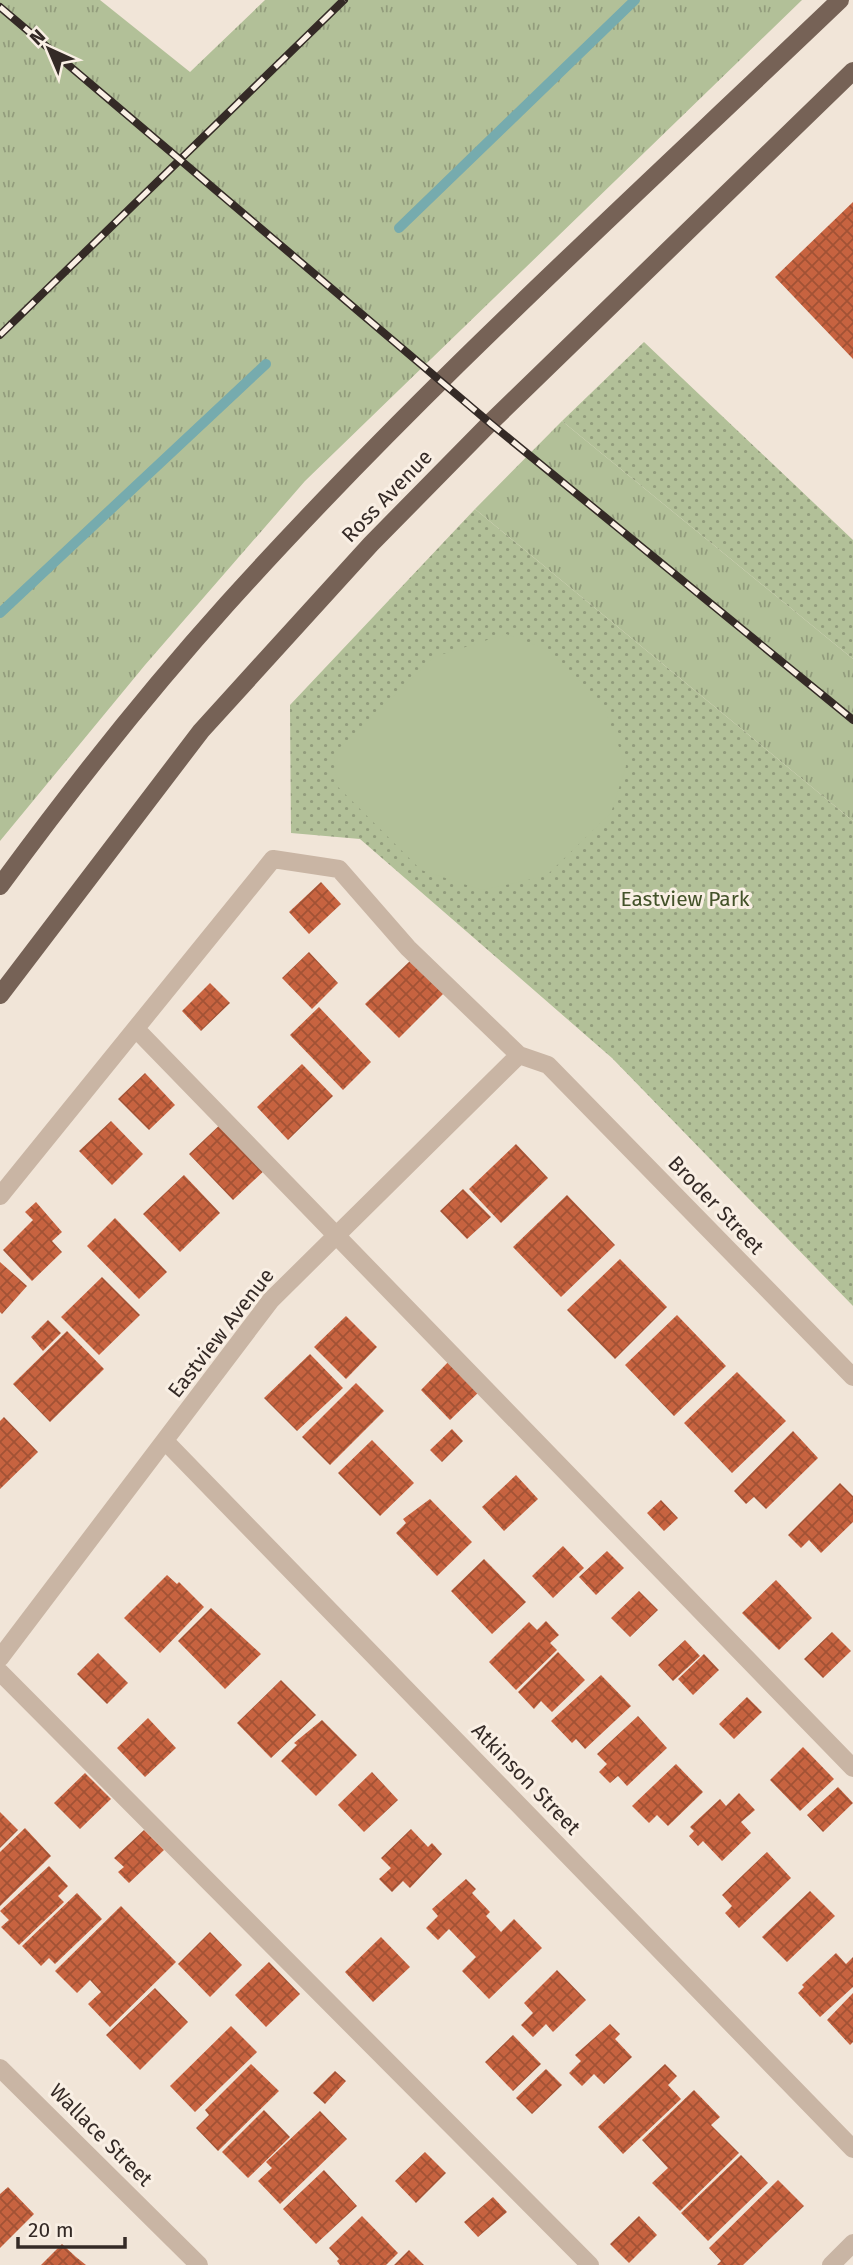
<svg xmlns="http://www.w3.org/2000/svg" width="853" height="2265" viewBox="0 0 853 2265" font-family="'Fira Sans',sans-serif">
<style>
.grass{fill:url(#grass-tufts)}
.park{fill:url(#park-dots)}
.pitch{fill:#b2c098}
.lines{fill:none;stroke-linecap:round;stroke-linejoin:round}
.stream{stroke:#76abae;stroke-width:10}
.building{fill:url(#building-cross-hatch)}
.minor{stroke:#c9b5a4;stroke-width:18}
.major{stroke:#766256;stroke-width:18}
.rail-casing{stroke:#342a26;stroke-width:8}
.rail{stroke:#f9efe4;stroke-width:5;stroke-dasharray:16;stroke-linecap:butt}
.labels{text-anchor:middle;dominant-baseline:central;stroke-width:6;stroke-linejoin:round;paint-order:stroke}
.street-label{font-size:21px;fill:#342a26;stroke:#f9efe4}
.park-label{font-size:21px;fill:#435229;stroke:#f9efe4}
</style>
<defs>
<pattern id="grass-tufts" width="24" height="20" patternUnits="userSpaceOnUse" patternTransform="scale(1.75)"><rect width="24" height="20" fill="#b2c098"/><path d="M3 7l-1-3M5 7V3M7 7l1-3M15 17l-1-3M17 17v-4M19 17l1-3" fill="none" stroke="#929c7c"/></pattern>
<pattern id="park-dots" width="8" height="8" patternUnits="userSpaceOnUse" patternTransform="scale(1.75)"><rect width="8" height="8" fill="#b2c098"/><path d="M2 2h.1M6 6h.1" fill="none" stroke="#929c7c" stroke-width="1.8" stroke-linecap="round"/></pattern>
<pattern id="building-cross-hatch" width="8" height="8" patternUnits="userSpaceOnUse" patternTransform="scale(1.75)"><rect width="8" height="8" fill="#c76340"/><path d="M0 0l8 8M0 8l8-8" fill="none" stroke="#a25235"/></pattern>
</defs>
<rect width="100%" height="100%" fill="#f1e5d8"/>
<path class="grass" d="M0,0H100L190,72L265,0H802L305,481L145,665L0,841Z
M562,421L853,659V821L475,509Z"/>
<path class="park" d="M644,342L853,540V659L562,421Z
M475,509L853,821V1306L612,1058L360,839L291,833L290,705Z"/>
<path class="pitch" d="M506,634L548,650L603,704L626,766L611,813L546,876L482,890L421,870L337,786L334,753L434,657Z"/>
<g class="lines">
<path class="stream" d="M399,228L635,0
M0,613L266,364"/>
</g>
<path class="building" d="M853,202V359L775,277Z
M321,882L341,904L309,934L289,912Z
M309,952L338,983L312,1009L282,978Z
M411,960L444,993L399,1038L365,1004Z
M210,983L230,1003L201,1031L182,1011Z
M319,1007L371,1062L343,1090L290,1035Z
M302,1064L333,1096L288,1140L257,1107Z
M145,1073L175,1105L149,1130L118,1099Z
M111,1121L143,1154L112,1185L79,1151Z
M224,1121L268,1167L233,1200L189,1154Z
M516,1144L548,1178L501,1223L469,1189Z
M184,1175L220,1213L180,1252L143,1214Z
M463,1189L491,1217L467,1239L440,1211Z
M567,1195L615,1245L561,1297L513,1247Z
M36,1202L62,1232L52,1241L62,1252L32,1281L3,1250L33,1220L25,1212Z
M115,1218L167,1272L139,1299L87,1246Z
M620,1259L667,1307L615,1359L567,1310Z
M0,1262L27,1286L2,1314L0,1312Z
M102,1277L140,1315L99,1355L61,1317Z
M677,1315L726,1366L674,1416L625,1365Z
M346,1316L377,1347L346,1379L314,1347Z
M48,1320L61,1333L43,1351L31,1337Z
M67,1331L104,1369L50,1422L13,1384Z
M310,1354L343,1388L297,1431L264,1398Z
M452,1358L482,1389L450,1420L421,1390Z
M737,1372L786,1421L732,1473L684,1423Z
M356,1383L384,1411L330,1465L302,1437Z
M4,1417L38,1452L0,1489V1421Z
M452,1429L463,1441L442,1462L430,1450Z
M793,1431L818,1458L766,1509L754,1497L746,1504L734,1491Z
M372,1440L414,1483L380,1516L338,1473Z
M516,1475L538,1499L504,1531L482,1507Z
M840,1483L853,1496V1522L821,1553L809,1540L801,1548L788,1535Z
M430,1499L472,1542L437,1576L396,1533L406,1523L403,1519Z
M661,1500L678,1518L664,1531L647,1513Z
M563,1546L584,1568L553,1598L532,1576Z
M607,1551L624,1568L596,1595L579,1577Z
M484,1559L526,1602L492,1634L451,1591Z
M167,1575L177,1584L179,1582L204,1607L160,1653L124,1618Z
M776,1580L812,1618L779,1650L742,1613Z
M639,1591L658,1610L630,1637L611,1618Z
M211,1608L261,1654L225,1689L178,1641Z
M546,1621L559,1635L550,1643L557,1650L516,1690L489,1662L529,1622L537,1630Z
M832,1632L851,1651L823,1678L804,1659Z
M685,1640L700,1656L673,1681L658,1665Z
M558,1652L585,1680L552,1712L541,1701L534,1709L518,1692Z
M98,1653L128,1683L107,1704L77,1674Z
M704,1654L719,1670L693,1695L678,1679Z
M601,1675L631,1706L585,1749L576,1739L572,1743L551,1721Z
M281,1680L316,1715L271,1758L237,1723Z
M747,1697L762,1712L734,1739L719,1724Z
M638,1716L667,1748L627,1786L618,1776L610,1783L599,1772L607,1764L597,1754Z
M148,1718L176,1748L145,1777L117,1748Z
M322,1720L357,1755L316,1796L281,1761L297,1745L294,1743Z
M803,1747L834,1779L800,1811L770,1780Z
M676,1764L703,1792L668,1826L657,1815L649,1823L632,1806Z
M372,1772L398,1800L364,1832L338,1805Z
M85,1773L111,1799L80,1829L54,1803Z
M838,1787L853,1803L823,1832L807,1815Z
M739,1793L755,1810L741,1822L751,1833L722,1861L703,1841L698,1846L689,1836L694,1831L690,1827L720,1799L726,1806Z
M0,1812L18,1830L0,1848Z
M25,1828L51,1856L0,1906V1852Z
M411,1829L428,1847L432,1843L442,1854L410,1888L403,1881L392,1892L379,1879L391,1868L381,1858Z
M144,1830L164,1850L129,1883L118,1872L124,1867L114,1858Z
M767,1852L791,1878L739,1928L725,1913L732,1906L722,1895Z
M49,1866L68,1886L58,1896L64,1902L19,1945L1,1927L9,1920L0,1911Z
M466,1879L476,1889L472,1893L490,1912L486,1916L501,1932L514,1919L542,1948L489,1999L462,1971L476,1957L449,1929L438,1940L426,1928L438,1916L432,1909Z
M810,1891L835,1916L787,1962L762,1937Z
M77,1893L102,1919L55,1964L49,1958L41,1966L22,1946Z
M121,1906L176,1962L110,2027L88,2004L101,1992L90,1980L77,1993L55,1971Z
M210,1932L242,1965L210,1997L178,1964Z
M381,1937L410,1967L373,2002L345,1972Z
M836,1953L846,1964L853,1957V1987L820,2017L798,1993L804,1987L802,1985Z
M269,1962L300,1994L266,2027L235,1995Z
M557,1970L586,2000L553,2032L546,2024L533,2037L521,2025L533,2013L524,2003Z
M155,1988L188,2022L140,2070L106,2035Z
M853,1993V2042L850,2045L827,2020Z
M610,2024L620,2034L615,2039L632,2057L604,2084L594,2074L582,2086L569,2073L581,2061L575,2055Z
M231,2026L257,2052L195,2112L170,2086Z
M513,2035L541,2064L513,2091L485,2062Z
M251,2064L279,2091L218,2151L196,2128L209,2115L205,2110Z
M665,2064L677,2076L668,2085L681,2099L623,2154L598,2127Z
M546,2069L562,2085L532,2114L516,2098Z
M335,2071L346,2081L325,2104L313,2093Z
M694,2090L720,2117L711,2125L739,2153L680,2211L652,2183L668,2168L642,2140Z
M264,2110L290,2137L248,2178L222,2152Z
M320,2111L347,2139L280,2204L258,2181L272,2168L266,2162Z
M425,2152L446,2173L416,2203L395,2181Z
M741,2155L768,2183L708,2241L681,2213Z
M324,2170L357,2206L316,2244L283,2209Z
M778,2180L804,2206L743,2265H717L721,2261L709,2248Z
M8,2187L34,2214L0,2248V2194Z
M493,2197L507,2212L478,2237L464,2222Z
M362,2216L398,2253L386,2265H340L337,2261L339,2259L329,2248Z
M639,2216L657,2235L629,2263L610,2244Z
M62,2244L76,2257L86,2265H41Z
M409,2250L424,2265H394Z"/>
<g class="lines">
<path class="minor" d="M136,1029L853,1768
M0,1196L273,859L339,869L408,948L519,1055
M166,1442L853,2149
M0,1658L271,1300L519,1055L548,1065L853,1377
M0,1672L590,2265
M0,2068L199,2265
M831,2265L853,2243"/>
<path class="major" d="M0,886C71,789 147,693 227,604C419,391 633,198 840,0
M0,995L201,731L371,544L490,423L853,71"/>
<defs>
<path id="rail" d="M0,7L490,423L853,720
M0,335L344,0"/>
</defs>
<use href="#rail" class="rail-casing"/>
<use href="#rail" class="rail"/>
</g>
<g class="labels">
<g class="street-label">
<text transform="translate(387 496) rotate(-46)">Ross Avenue</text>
<text transform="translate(716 1205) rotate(46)">Broder Street</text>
<text transform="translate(221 1333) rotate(-52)">Eastview Avenue</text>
<text transform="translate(526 1779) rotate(46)">Atkinson Street</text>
<text transform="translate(101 2135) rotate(45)">Wallace Street</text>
</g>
<g class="park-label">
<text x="685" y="899">Eastview Park</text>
</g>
</g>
<g transform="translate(49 49) rotate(316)" stroke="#f9efe4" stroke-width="5" paint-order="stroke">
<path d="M0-5L12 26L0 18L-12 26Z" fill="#342a26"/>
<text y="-10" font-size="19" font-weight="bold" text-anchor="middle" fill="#342a26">N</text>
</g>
<path d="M18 2237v10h107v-10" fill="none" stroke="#342a26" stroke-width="3.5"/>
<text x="28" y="2237" font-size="21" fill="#342a26" stroke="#f9efe4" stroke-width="5" paint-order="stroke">20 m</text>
</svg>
